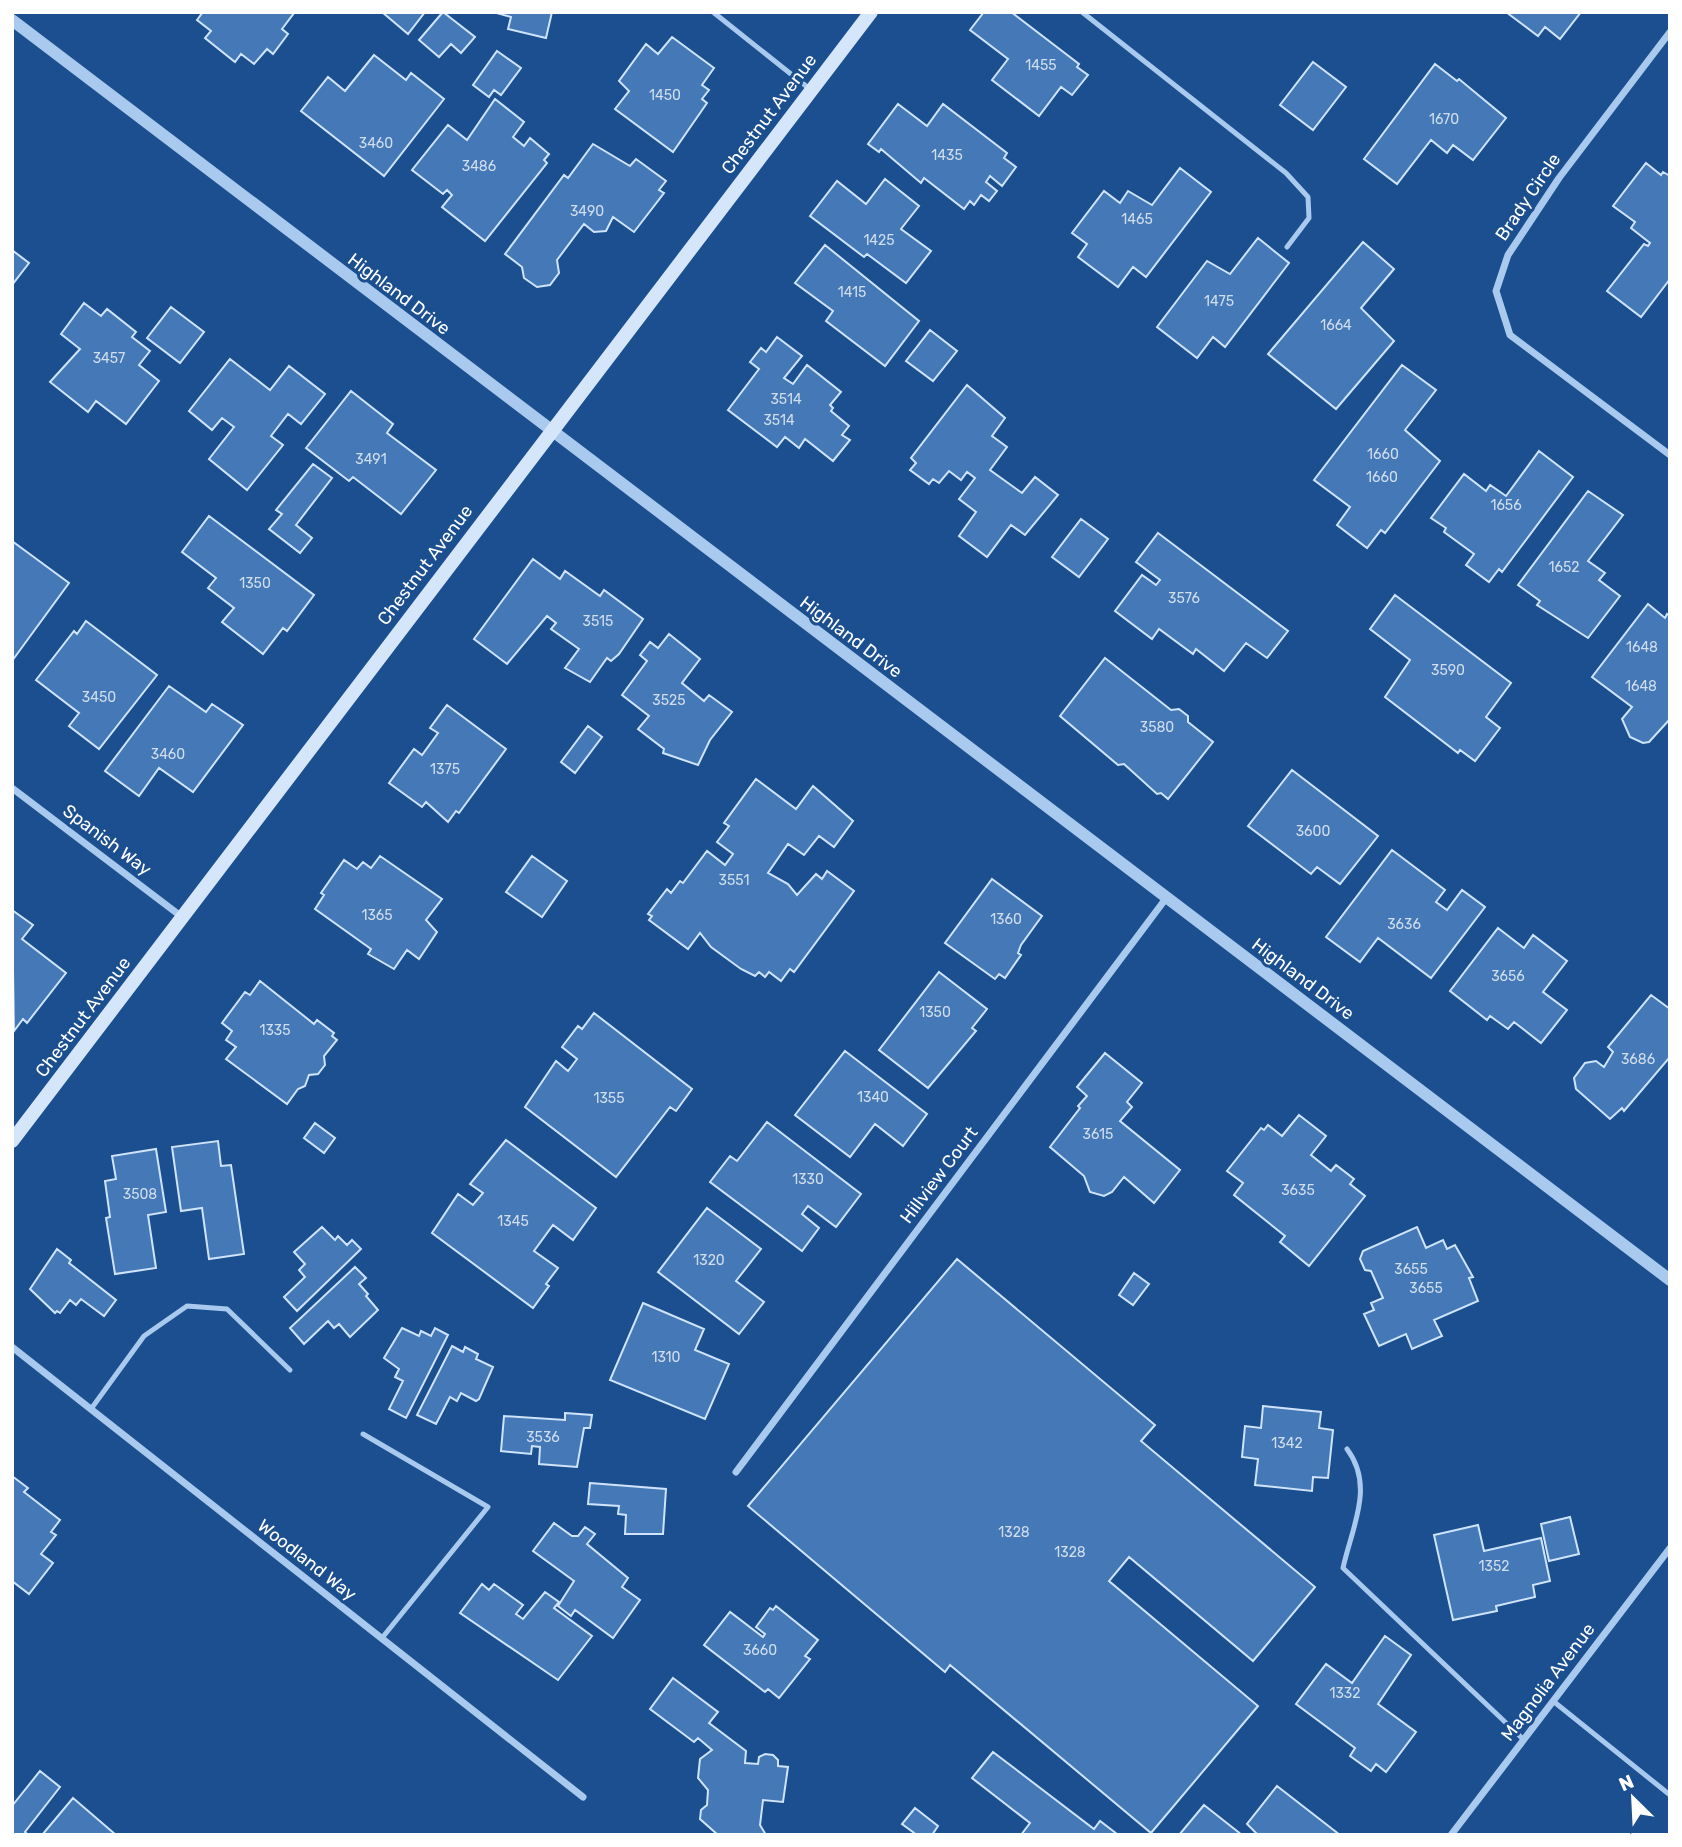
<svg xmlns="http://www.w3.org/2000/svg" width="1682" height="1847" viewBox="0 0 1682 1847" font-family="Rubik,sans-serif">
<style>
.building{fill:#4478b7;stroke:#cfe3fa;stroke-width:2}
.lines{fill:none;stroke-linecap:round;stroke-linejoin:round}
.service{stroke:#a9c9ee;stroke-width:5}
.minor{stroke:#a9c9ee;stroke-width:7}
.tertiary{stroke:#a9c9ee;stroke-width:12}
.secondary{stroke:#d6e6fa;stroke-width:14}
.labels{text-anchor:middle;dominant-baseline:central;stroke-width:6;stroke-linejoin:round;paint-order:stroke}
.number-label{font-size:14px;fill:#d0dded}
.street-label{font-size:18px;fill:#fff;stroke:#1b4f8f}
</style>
<rect width="100%" height="100%" fill="#1b4f8f"/>
<path class="building" d="M203,12H293L294,13L282,29L288,34L273,54L267,49L254,64L241,54L235,62L205,38L211,31L197,20Z
M382,12H425L408,34Z
M443,12L475,37L461,53L451,44L439,57L419,40Z
M493,12H552L546,38L508,29L511,17Z
M984,12H1011L1079,64L1077,67L1088,75L1072,95L1061,87L1039,116L992,80L1008,59L970,30Z
M1506,12H1581L1560,39L1545,27L1538,36Z
M672,37L714,68L702,85L709,90L702,99L707,103L673,152L615,109L629,91L619,81L646,44L658,54Z
M497,51L521,68L501,95L494,90L489,97L473,85Z
M374,55L406,80L411,73L444,99L384,176L301,111L328,77L345,91Z
M1313,62L1346,87L1313,130L1280,105Z
M1435,64L1457,81L1459,79L1506,118L1473,160L1453,145L1447,153L1431,140L1397,184L1364,159Z
M495,99L524,122L513,137L524,146L530,138L549,154L544,160L547,163L485,241L442,207L452,195L447,190L443,194L412,170L448,125L467,140Z
M898,104L927,126L943,104L1007,153L1004,158L1016,167L1002,186L990,176L986,182L997,191L989,201L981,195L974,205L970,201L964,209L924,178L921,183L881,149L879,152L868,144Z
M593,144L630,166L636,159L666,181L659,190L664,193L634,232L613,217L606,231L594,232L584,224L557,260L559,273L550,285L537,287L524,278L522,267L505,254L564,175L568,178Z
M1646,163L1661,175L1663,172L1670,176V279L1641,317L1607,291L1644,244L1648,246L1650,243L1631,228L1635,222L1613,206Z
M1180,168L1211,192L1146,277L1133,267L1118,287L1078,257L1087,244L1072,233L1104,191L1120,203L1128,191L1152,205Z
M885,179L919,206L901,229L931,251L906,283L867,254L864,257L810,216L837,181L866,204Z
M1258,238L1289,263L1225,347L1213,337L1197,358L1157,327L1207,261L1230,274Z
M1363,242L1394,269L1361,308L1394,341L1336,409L1268,354Z
M825,245L919,321L885,366L826,321L833,311L795,283Z
M12,250L29,263L12,285Z
M84,303L101,316L107,309L136,332L132,337L150,351L139,365L159,381L126,424L96,401L88,412L50,382L80,349L61,334Z
M171,307L204,332L180,363L147,338Z
M930,330L957,351L933,381L906,361Z
M777,337L802,356L784,378L793,384L807,365L841,392L830,405L833,408L831,411L849,426L842,435L850,440L833,461L805,439L799,448L785,437L777,447L728,410L759,369L750,362L761,348L766,352Z
M230,359L270,390L289,366L325,394L301,424L288,414L271,436L283,445L247,490L209,459L234,427L222,418L212,430L189,411Z
M1402,365L1436,390L1405,430L1440,461L1385,533L1381,530L1367,548L1337,525L1350,507L1314,480Z
M967,385L1005,418L992,436L1007,447L990,470L1022,493L1035,477L1058,495L1025,535L1011,525L987,557L959,536L976,512L959,499L975,478L967,472L961,480L949,471L939,483L933,479L929,484L910,470L916,463L911,458Z
M351,391L393,424L387,433L436,470L401,514L353,477L349,481L306,448Z
M1539,451L1573,477L1502,572L1499,569L1489,582L1466,565L1474,554L1444,532L1446,528L1431,518L1464,474L1486,491L1490,485L1506,496Z
M313,464L332,478L296,525L312,538L300,553L269,529L282,514L276,510Z
M1588,491L1623,515L1588,561L1605,573L1599,580L1620,596L1588,638L1537,605L1540,601L1518,585Z
M209,516L314,595L287,631L283,628L263,654L222,622L234,608L208,588L216,578L182,552Z
M1081,519L1108,539L1079,577L1052,557Z
M1158,533L1288,631L1267,658L1246,643L1224,671L1196,649L1193,654L1159,629L1152,639L1115,611L1142,575L1156,585L1160,580L1136,562Z
M12,541L69,583L12,661Z
M533,559L560,579L565,571L600,596L604,590L643,619L619,654L611,661L607,658L590,682L565,668L579,649L551,629L556,623L547,616L507,664L474,639Z
M1395,595L1511,683L1486,717L1500,728L1475,761L1460,750L1458,753L1385,697L1410,660L1370,629Z
M1648,604L1665,618L1667,614L1670,616V719L1649,742L1643,743L1630,737L1622,719L1632,707L1592,677Z
M86,621L157,675L99,749L69,726L79,713L36,680L74,631L77,634Z
M669,634L700,659L682,683L704,701L709,695L732,712L710,740L698,765L663,753L664,749L638,729L649,716L622,695L647,661L640,655L650,642L658,648Z
M1105,658L1171,710L1179,709L1188,716V722L1213,742L1168,799L1161,793L1157,794L1124,764L1118,765L1060,716Z
M169,686L206,712L212,704L243,725L193,792L159,768L139,796L105,771Z
M447,705L506,749L459,813L456,811L448,822L426,802L422,807L389,783L414,749L422,755L438,733L430,728Z
M588,726L602,737L575,773L561,762Z
M1292,770L1378,836L1340,884L1317,867L1311,874L1248,826Z
M756,779L796,809L813,786L853,821L834,847L819,836L804,855L788,844L768,873L788,884L797,895L816,874L822,879L827,871L854,891L794,972L790,969L781,981L769,972L765,977L759,972L755,976L741,969L711,947L700,933L688,949L649,920L652,916L648,914L667,889L671,893L680,881L683,883L707,851L725,865L733,854L717,842L729,826L724,823Z
M1392,850L1445,890L1436,902L1447,910L1462,890L1485,907L1431,978L1378,938L1360,962L1326,937Z
M380,856L442,899L426,920L437,932L419,959L407,950L394,969L368,954L371,949L315,909L324,895L321,893L344,860L357,869L363,862L371,868Z
M532,856L567,881L542,917L506,892Z
M992,879L1042,916L1021,945L1018,953L1021,955L1005,978L999,974L995,979L945,943Z
M12,910L33,925L22,939L66,973L27,1023L23,1019L14,1031Z
M1498,928L1524,948L1533,935L1567,961L1543,992L1567,1010L1541,1043L1514,1022L1508,1029L1490,1016L1487,1020L1450,991Z
M939,972L987,1009L972,1028L976,1031L928,1088L879,1050Z
M260,981L314,1024L317,1020L334,1033L332,1036L337,1040L324,1056L325,1065L318,1074L309,1075L305,1086L298,1089L287,1104L226,1059L236,1047L226,1040L232,1031L222,1023L245,992L250,995Z
M1651,995L1670,1009V1057L1624,1111L1622,1108L1610,1119L1576,1089L1574,1078L1585,1063L1596,1061L1604,1067L1613,1052L1608,1047Z
M594,1013L692,1089L676,1111L670,1107L616,1177L525,1107L556,1061L568,1071L577,1059L562,1047L578,1026L582,1029Z
M845,1051L927,1114L903,1146L875,1124L850,1157L795,1115Z
M1105,1053L1142,1083L1127,1102L1132,1107L1120,1121L1180,1170L1154,1203L1124,1177L1112,1192L1104,1196L1090,1192L1084,1176L1050,1147L1080,1108L1078,1106L1087,1096L1077,1087Z
M1299,1115L1326,1136L1311,1155L1331,1171L1336,1165L1354,1179L1350,1184L1365,1196L1309,1266L1280,1242L1285,1236L1234,1195L1243,1183L1227,1171L1261,1128L1264,1130L1268,1125L1282,1136Z
M767,1122L861,1194L836,1227L808,1206L802,1214L819,1228L802,1251L710,1182L730,1156L737,1161Z
M315,1123L335,1138L324,1153L304,1138Z
M506,1140L596,1208L573,1240L553,1225L534,1251L558,1268L546,1284L549,1286L533,1308L432,1233L458,1194L473,1205L483,1193L470,1184Z
M218,1141L221,1166L231,1165L244,1254L209,1259L202,1208L181,1211L172,1147Z
M156,1149L166,1212L148,1215L156,1268L115,1274L106,1218L110,1217L105,1181L116,1179L112,1156Z
M707,1208L761,1249L736,1281L764,1302L739,1334L658,1272Z
M322,1227L335,1240L338,1236L347,1245L352,1240L361,1249L297,1311L284,1297L305,1277L299,1270L305,1264L294,1252Z
M1417,1227L1426,1248L1443,1240L1447,1249L1455,1245L1473,1277L1469,1278L1478,1301L1434,1320L1442,1336L1412,1349L1406,1334L1379,1346L1364,1314L1374,1310L1371,1303L1383,1298L1371,1271L1365,1270L1360,1259L1363,1251Z
M57,1249L71,1260L69,1263L116,1300L104,1316L81,1299L76,1305L70,1300L60,1313L57,1311L55,1313L30,1289Z
M957,1259L1155,1425L1141,1441L1315,1587L1253,1661L1129,1557L1109,1581L1258,1706L1151,1833L950,1665L945,1672L748,1506Z
M355,1267L366,1278L359,1284L368,1294L366,1296L378,1310L350,1337L339,1324L334,1328L328,1321L304,1344L290,1328Z
M1134,1273L1149,1284L1133,1305L1119,1295Z
M643,1303L704,1329L695,1350L729,1364L705,1419L610,1380Z
M402,1328L419,1336L421,1331L431,1336L435,1328L448,1335L406,1418L389,1409L403,1381L395,1377L399,1369L384,1358Z
M452,1346L463,1352L465,1347L478,1354L476,1359L493,1367L479,1399L476,1401L461,1393L457,1401L450,1397L436,1424L417,1415Z
M1263,1406L1321,1412L1319,1428L1333,1430L1328,1478L1313,1477L1312,1491L1255,1485L1258,1459L1242,1457L1245,1426L1261,1428Z
M565,1413L592,1415L590,1428H584L577,1467L539,1464L540,1447L532,1446L531,1454L501,1451L504,1416L565,1420Z
M12,1476L28,1488L24,1492L60,1520L51,1532L56,1535L41,1554L53,1563L29,1594L12,1581Z
M590,1483L666,1489L663,1534H625L626,1515L618,1514L619,1506L588,1504Z
M1570,1517L1579,1554L1549,1561L1541,1524Z
M554,1523L572,1536H578L585,1527L595,1534L587,1544L628,1578L622,1587L640,1600L613,1638L575,1610L571,1616L558,1606L574,1581L533,1551Z
M1478,1525L1484,1551L1541,1538L1550,1581L1533,1585L1535,1597L1496,1606L1497,1611L1453,1620L1434,1535Z
M482,1584L489,1590L494,1584L523,1605L516,1614L523,1619L545,1592L559,1602L554,1608L592,1636L558,1680L460,1613Z
M776,1606L818,1640L805,1656L810,1659L779,1698L768,1689L765,1692L704,1645L730,1612L763,1637L765,1634L756,1627L770,1608L773,1610Z
M1385,1636L1411,1655L1378,1704L1416,1732L1386,1772L1376,1764L1371,1771L1350,1756L1355,1748L1296,1704L1326,1664L1352,1683Z
M673,1678L718,1712L709,1723L746,1751L745,1763L758,1764L759,1757L765,1754L773,1755L778,1760V1766L788,1767L783,1802L763,1800L760,1825L766,1835H718L700,1819L701,1810L707,1805L708,1790L698,1778L700,1759L712,1750L698,1738L694,1742L650,1709Z
M993,1752L1094,1829L1100,1821L1117,1834L1021,1835L1030,1823L972,1778Z
M40,1771L60,1787L25,1832L28,1835H12V1806Z
M1277,1786L1340,1835H1258L1247,1824Z
M73,1798L116,1835H42Z
M1204,1805L1242,1835H1179Z
M915,1808L938,1826L932,1835H917L902,1824Z"/>
<g class="lines">
<path class="service" d="M713,12L811,90
M1082,12L1286,173L1308,197L1309,218L1287,247
M91,1409L144,1336L187,1306L227,1309L290,1370
M363,1434L488,1507L382,1638
M1347,1449C1375,1486 1352,1527 1343,1568L1524,1740
M1553,1701L1670,1795"/>
<path class="minor" d="M1670,32L1559,178L1508,255L1496,291L1510,335L1670,455
M12,788L182,917
M12,1347L583,1797
M736,1472L1167,897
M1451,1835L1670,1548"/>
<path class="tertiary" d="M12,20L1670,1280"/>
<path class="secondary" d="M12,1141L871,12"/>
</g>
<g class="labels">
<g class="number-label">
<text x="1041" y="65">1455</text>
<text x="665" y="95">1450</text>
<text x="1444" y="119">1670</text>
<text x="376" y="143">3460</text>
<text x="947" y="155">1435</text>
<text x="479" y="166">3486</text>
<text x="587" y="211">3490</text>
<text x="1137" y="219">1465</text>
<text x="879" y="240">1425</text>
<text x="852" y="292">1415</text>
<text x="1219" y="301">1475</text>
<text x="1336" y="325">1664</text>
<text x="109" y="358">3457</text>
<text x="786" y="399">3514</text>
<text x="779" y="420">3514</text>
<text x="1383" y="454">1660</text>
<text x="371" y="459">3491</text>
<text x="1382" y="477">1660</text>
<text x="1506" y="505">1656</text>
<text x="1564" y="567">1652</text>
<text x="255" y="583">1350</text>
<text x="1184" y="598">3576</text>
<text x="598" y="621">3515</text>
<text x="1642" y="647">1648</text>
<text x="1448" y="670">3590</text>
<text x="1641" y="686">1648</text>
<text x="99" y="697">3450</text>
<text x="669" y="700">3525</text>
<text x="1157" y="727">3580</text>
<text x="168" y="754">3460</text>
<text x="445" y="769">1375</text>
<text x="1313" y="831">3600</text>
<text x="734" y="880">3551</text>
<text x="377" y="915">1365</text>
<text x="1006" y="919">1360</text>
<text x="1404" y="924">3636</text>
<text x="1508" y="976">3656</text>
<text x="935" y="1012">1350</text>
<text x="275" y="1030">1335</text>
<text x="1638" y="1059">3686</text>
<text x="873" y="1097">1340</text>
<text x="609" y="1098">1355</text>
<text x="1098" y="1134">3615</text>
<text x="808" y="1179">1330</text>
<text x="1298" y="1190">3635</text>
<text x="140" y="1194">3508</text>
<text x="513" y="1221">1345</text>
<text x="709" y="1260">1320</text>
<text x="1411" y="1269">3655</text>
<text x="1426" y="1288">3655</text>
<text x="666" y="1357">1310</text>
<text x="543" y="1437">3536</text>
<text x="1287" y="1443">1342</text>
<text x="1014" y="1532">1328</text>
<text x="1070" y="1552">1328</text>
<text x="1494" y="1566">1352</text>
<text x="760" y="1650">3660</text>
<text x="1345" y="1693">1332</text>
</g>
<g class="street-label">
<text transform="translate(769 114) rotate(-53)">Chestnut Avenue</text>
<text transform="translate(1528 197) rotate(-56)">Brady Circle</text>
<text transform="translate(399 294) rotate(37)">Highland Drive</text>
<text transform="translate(425 565) rotate(-53)">Chestnut Avenue</text>
<text transform="translate(851 637) rotate(37)">Highland Drive</text>
<text transform="translate(107 840) rotate(37)">Spanish Way</text>
<text transform="translate(1303 979) rotate(37)">Highland Drive</text>
<text transform="translate(83 1017) rotate(-53)">Chestnut Avenue</text>
<text transform="translate(939 1175) rotate(-53)">Hillview Court</text>
<text transform="translate(307 1560) rotate(38)">Woodland Way</text>
<text transform="translate(1548 1682) rotate(-53)">Magnolia Avenue</text>
</g>
</g>
<rect width="1682" height="1847" fill="none" stroke="#ffffff" stroke-width="28"/>
<g transform="translate(1633 1798) rotate(336)" stroke="#1b4f8f" stroke-width="5" paint-order="stroke">
<path d="M0-5L12 26L0 18L-12 26Z" fill="#ffffff"/>
<text y="-10" font-size="19" font-weight="bold" text-anchor="middle" fill="#ffffff">N</text>
</g>
</svg>
